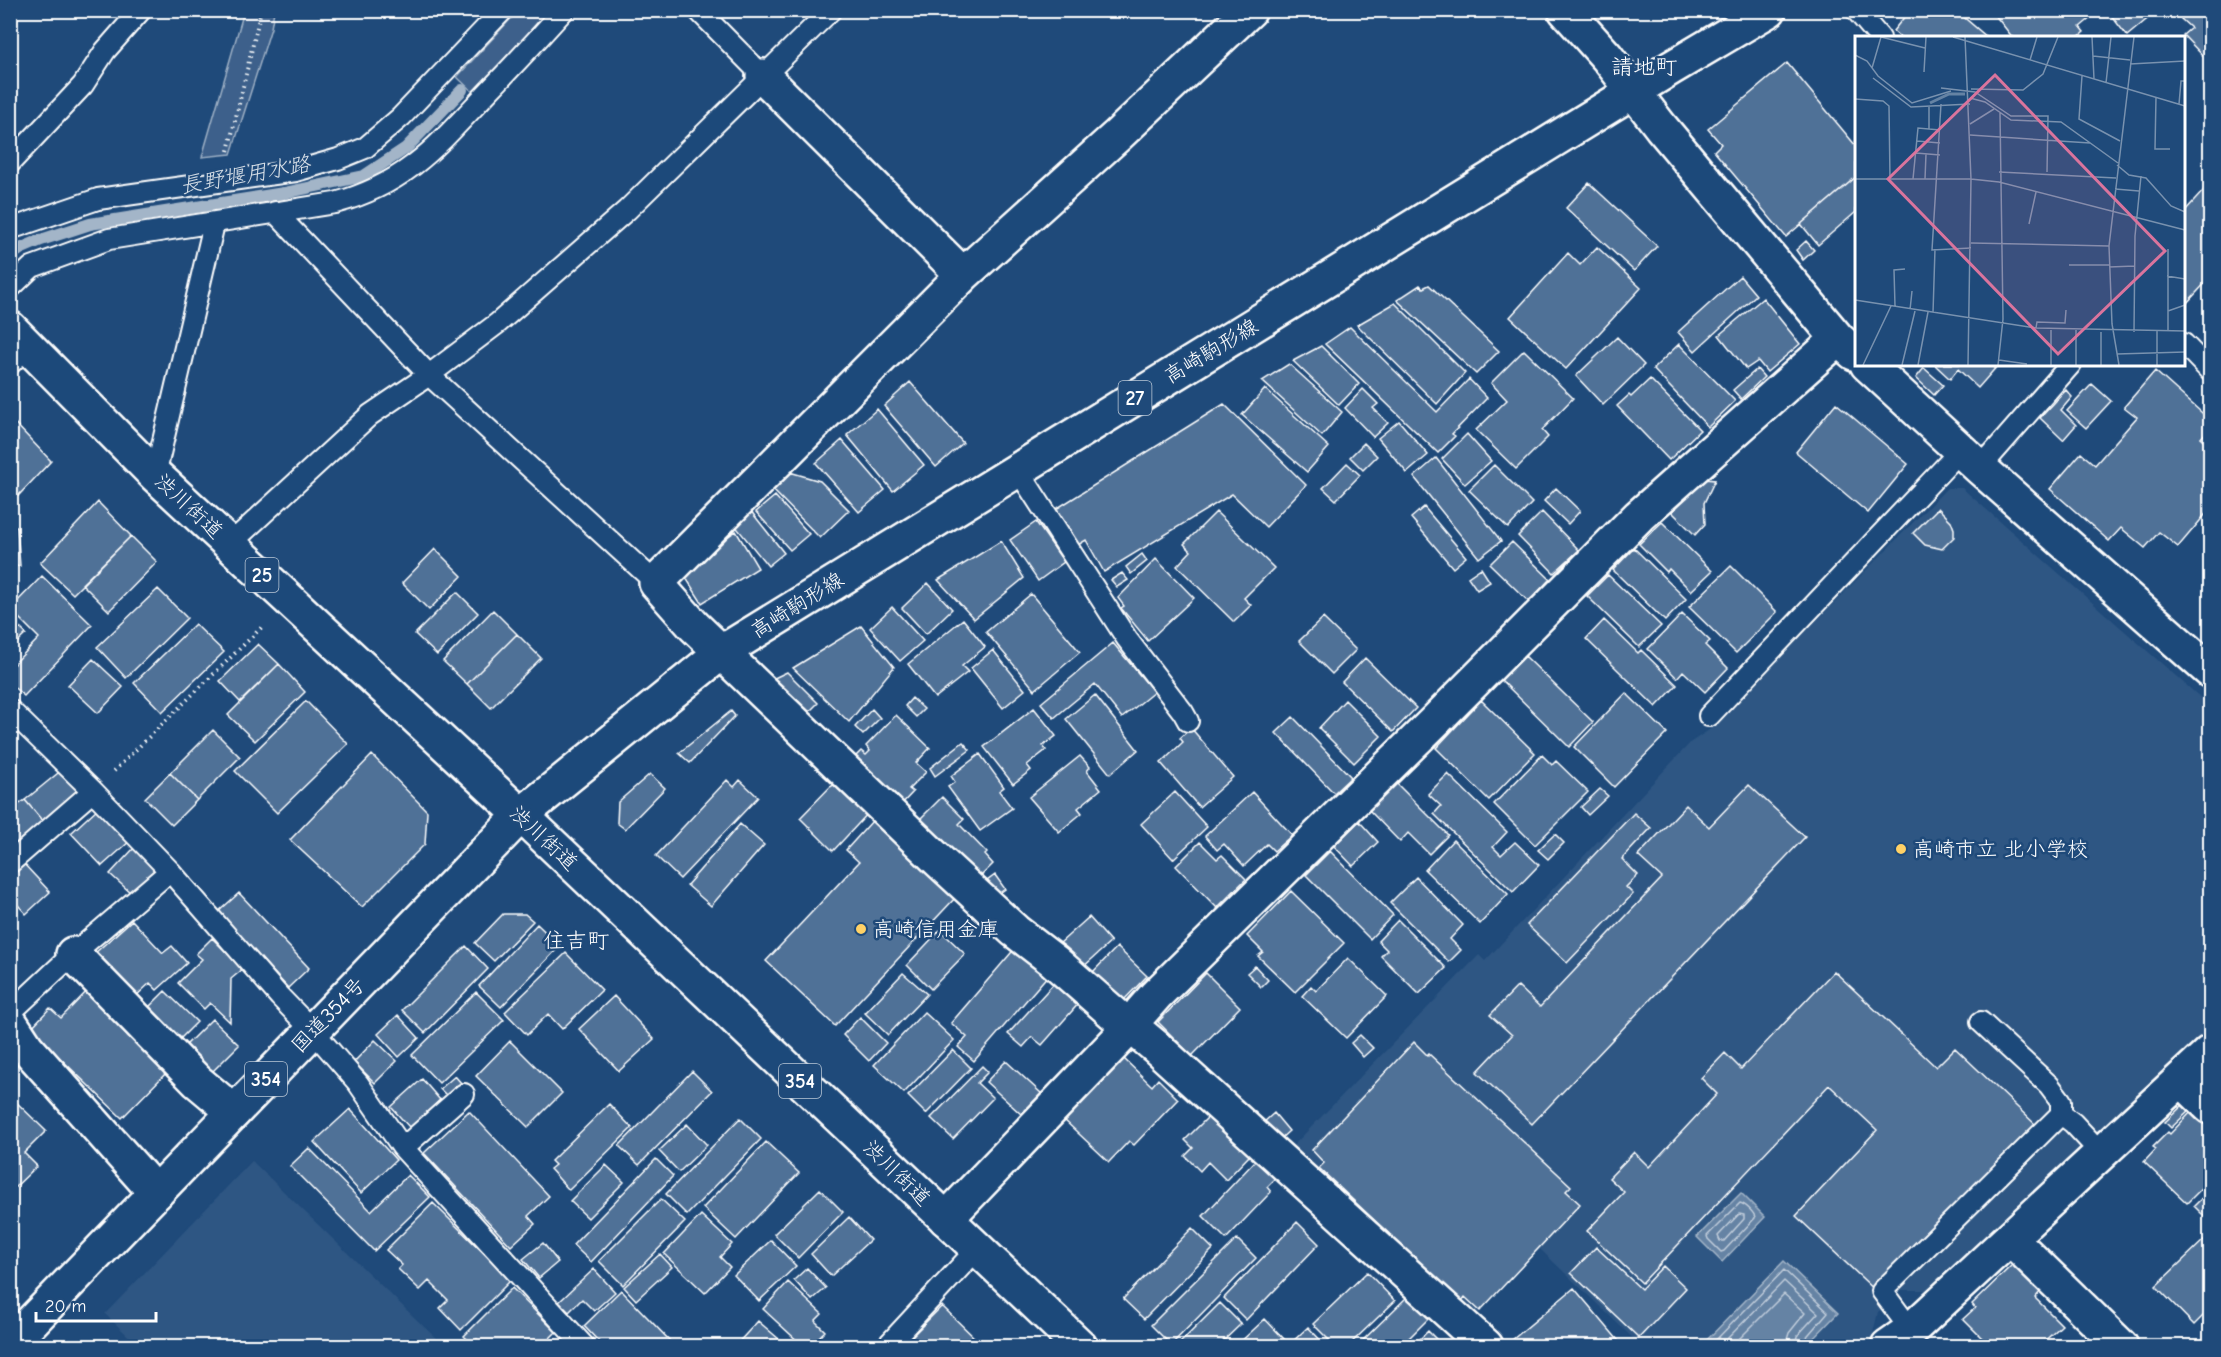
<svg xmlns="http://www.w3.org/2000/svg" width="2221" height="1357" viewBox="0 0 2221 1357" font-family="'Comic Neue','Klee One',sans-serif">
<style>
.built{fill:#2e5683}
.green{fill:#3c618b;stroke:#9eb0c5;stroke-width:1.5}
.water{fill:#6583a4;stroke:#a3b5c8;stroke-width:1.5}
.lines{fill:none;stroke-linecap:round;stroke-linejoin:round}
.shore{stroke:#c1cddb;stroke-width:1.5}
.stream{stroke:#a3b5c8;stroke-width:12}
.building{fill:#507197;stroke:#fff;stroke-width:1.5}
.service-casing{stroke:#fff;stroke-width:24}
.minor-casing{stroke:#fff;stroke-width:38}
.primary-casing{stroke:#fff;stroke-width:38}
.trunk-casing{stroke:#fff;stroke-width:38}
.path{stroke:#fff;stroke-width:4;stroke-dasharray:1.5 4.5;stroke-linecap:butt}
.service{stroke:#1f4a7a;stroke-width:20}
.minor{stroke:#1f4a7a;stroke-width:33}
.primary{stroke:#1f4a7a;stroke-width:33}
.trunk{stroke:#1f4a7a;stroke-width:33}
.poi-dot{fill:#ffd166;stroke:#1f4a7a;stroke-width:2}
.labels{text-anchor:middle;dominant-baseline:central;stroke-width:5;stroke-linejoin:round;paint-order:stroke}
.shield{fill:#1f4a7a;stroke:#bcc9d7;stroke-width:1.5}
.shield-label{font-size:20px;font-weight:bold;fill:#fff}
.street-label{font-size:21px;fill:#fff;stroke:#1f4a7a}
.poi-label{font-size:21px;fill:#fff;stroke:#1f4a7a;text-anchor:start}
.neighbourhood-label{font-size:22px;fill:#fff;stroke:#1f4a7a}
.water-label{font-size:22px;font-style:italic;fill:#d8e0e8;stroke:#1f4a7a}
.inset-river{fill:none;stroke:#6583a4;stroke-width:3}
.inset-road{fill:none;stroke:#7992af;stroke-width:1.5}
.view{fill:#da749d;fill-opacity:0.15;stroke:#da749d;stroke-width:3}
.inset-edge{fill:none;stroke:#fff;stroke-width:3}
</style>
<rect width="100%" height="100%" fill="#1f4a7a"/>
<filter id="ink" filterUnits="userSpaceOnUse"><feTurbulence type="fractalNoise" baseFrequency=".0167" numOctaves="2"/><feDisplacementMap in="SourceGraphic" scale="12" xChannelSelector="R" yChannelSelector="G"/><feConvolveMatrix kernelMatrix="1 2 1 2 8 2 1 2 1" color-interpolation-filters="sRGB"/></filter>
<g filter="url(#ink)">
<path class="built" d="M1947,488H1962L2210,706V1029L1927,1290H1902L1878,1312L1872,1337L1858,1346H1641L1540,1249L1473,1318L1287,1152L1479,955L1485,961L1691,742L1709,730Z
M252,1161L444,1346H139L105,1314Z"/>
<path class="green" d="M244,11H274L271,28L231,154L202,157Z
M518,11H554L476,95L457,77Z"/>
<path class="water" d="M1741,1193L1765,1217L1722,1262L1697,1237Z
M1784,1261L1838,1313L1806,1346H1701Z"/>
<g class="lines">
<path class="shore" d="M1740,1203C1745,1204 1755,1213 1755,1218L1724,1251L1721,1252L1708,1239L1707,1236Z
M1739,1214L1744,1215V1219L1724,1241H1720L1718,1236Z
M1710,1346L1784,1270L1828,1312L1803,1341L1802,1346
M1720,1346L1784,1281L1818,1313L1797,1336L1795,1346
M1732,1346L1784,1294L1805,1313L1789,1333L1785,1346"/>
<path class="stream" d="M10,256L20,249L41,240L90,224L284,193L364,176L406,148L462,90"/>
</g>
<path class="building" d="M1910,10H1961L1959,13L1988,38H1901L1893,31Z
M1991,10H2086L2092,17L2080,27L2084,32L2077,38H2013Z
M2107,10H2158L2127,36Z
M2190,10H2210V57L2207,60L2183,35L2191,28L2181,19Z
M1787,63L1856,146V177L1786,237L1714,151L1721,144L1708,129Z
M1856,177V212L1818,245L1801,224Z
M1589,183L1657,246L1634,271L1566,208Z
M2204,190L2210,196V278L2184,306V212Z
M1806,241L1814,250L1803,260L1796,250Z
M1597,247L1641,288L1566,369L1510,317L1568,253L1580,265Z
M1740,276L1756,295L1695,351L1678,332Z
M1420,285L1423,288L1429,285L1499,351L1476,374L1397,300Z
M1763,298L1800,344L1767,372L1758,361L1746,369L1719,335Z
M1395,303L1465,373L1437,404L1357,325Z
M1350,327L1437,412L1469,379L1487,398L1452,434L1455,436L1438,453L1325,344Z
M1617,337L1644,365L1603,405L1576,376Z
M1679,344L1735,401L1708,427L1653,369Z
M1321,346L1359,384L1339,405L1293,361Z
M1524,350L1573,398L1542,430L1548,437L1516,469L1476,430L1507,400L1491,383Z
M1289,364L1342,412L1322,436L1262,381Z
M1934,364H1999L1978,388L1958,369L1950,379Z
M1924,368L1943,385L1934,395L1916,378Z
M1757,369L1764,377L1741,399L1733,390Z
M2155,371L2210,420V428L2201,438L2210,446V470L2207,473L2210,476V509L2178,547L2159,532L2145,548L2121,528L2109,541L2050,489L2081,453L2095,465L2137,417L2124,407Z
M1650,379L1700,430L1669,460L1617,406L1629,395L1631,397Z
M910,382L963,443L936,467L884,406Z
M2092,384L2111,401L2086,428L2067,411Z
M1265,389L1329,447L1307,472L1242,415Z
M1363,389L1378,404L1373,408L1388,423L1373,437L1345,408Z
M2066,390L2072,397L2061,410L2076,425L2063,440L2040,418Z
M1836,403L1908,464L1868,513L1796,452Z
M1224,404L1306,485L1266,527L1232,494L1104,572L1086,540L1078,545L1056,509Z
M877,409L924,465L893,491L847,435Z
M10,418L51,461L18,496L10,498Z
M1399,421L1428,455L1407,473L1378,438Z
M1467,434L1491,461L1465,484L1442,459Z
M842,440L885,490L859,512L816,463Z
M1364,443L1377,456L1363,470L1350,457Z
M1436,458L1501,541L1479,558L1414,477Z
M1347,463L1360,475L1336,500L1323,488Z
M1494,465L1532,503L1508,528L1469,490Z
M793,473L820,481L849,510L820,538L770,487L782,475Z
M1704,479L1715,480L1704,503L1705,524L1695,535L1672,512Z
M1556,488L1580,511L1568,524L1544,501Z
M775,496L809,534L790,550L756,512Z
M98,502L131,536L73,594L40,563Z
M1424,507L1466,557L1453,568L1411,518Z
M1938,508L1951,521L1954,529V537L1942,549L1925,545L1913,533Z
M750,510L784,553L768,566L733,523Z
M1216,512L1274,568L1244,598L1251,605L1234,622L1177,566L1191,551L1184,544Z
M1542,512L1579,550L1554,573L1518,536Z
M1036,522L1064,562L1038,581L1010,540Z
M1662,522L1712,571L1691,591L1669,569L1667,572L1639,544Z
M10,527H17L20,566L10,567Z
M736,531L758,568L702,603L679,567Z
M131,536L157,562L109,611L82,584Z
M1001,541L1024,578L974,619L938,580Z
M1512,542L1550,579L1529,602L1490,564Z
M1634,548L1686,599L1665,621L1613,570Z
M435,549L462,576L429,610L402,583Z
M1142,554L1147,561L1131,574L1126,567Z
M1156,559L1194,598L1148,641L1121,608L1124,606L1118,598Z
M1731,566L1777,612L1736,653L1689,607Z
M1481,568L1490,582L1477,590L1468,577Z
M1122,573L1128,580L1117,587L1111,580Z
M1608,575L1661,626L1639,647L1587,596Z
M42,576L92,625L24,696L10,684V668L39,638L10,609Z
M928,583L952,609L926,634L902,608Z
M158,589L187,618L126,678L97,647Z
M457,592L478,613L437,655L415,634Z
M1031,594L1080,652L1035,690L986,632Z
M892,607L923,641L900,661L870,628Z
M493,610L517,634L467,684L443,661Z
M1682,614L1710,641L1705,645L1728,668L1705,692L1683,671L1677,678L1648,649Z
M10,618L26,634L10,649Z
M1323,618L1356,650L1332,674L1299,641Z
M963,619L985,647L962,666L968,672L935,698L908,664Z
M1604,620L1638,653L1641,650L1677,685L1656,707L1586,639Z
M195,624L224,652L162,712L134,683Z
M861,626L894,667L849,722L793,668Z
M517,634L541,658L491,708L467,684Z
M1113,643L1154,692L1122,718L1095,684L1054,718L1041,703Z
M258,644L279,664L240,702L220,681Z
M993,650L1025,690L1003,708L971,668Z
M1525,656L1593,722L1569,747L1501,680Z
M1365,658L1416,708L1393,732L1342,682Z
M93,659L123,687L98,713L68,685Z
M279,664L305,692L255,741L228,715Z
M787,672L818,703L804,717L768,681Z
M1626,693L1667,733L1614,787L1574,747Z
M1095,695L1138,750L1110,774L1066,719Z
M912,698L924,709L916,717L905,706Z
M1345,700L1381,736L1354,763L1319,728Z
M1481,700L1535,753L1489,800L1436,748Z
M306,701L348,744L277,813L235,771Z
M1034,708L1056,736L1043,746L1046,750L1027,765L1031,770L1013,784L984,747Z
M872,709L880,718L863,735L855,727Z
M731,711L735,716L690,763L679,753Z
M896,715L930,748L916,763L926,772L909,789L913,792L898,808L851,761L861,751L866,755L870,751L866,746Z
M1293,717L1351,777L1334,793L1276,733Z
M1191,728L1233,777L1199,807L1161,763L1183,742L1180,738Z
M213,730L240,757L197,800L170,773Z
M963,742L970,750L935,776L930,768Z
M980,754L1004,787L999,791L1012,808L980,831L948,787L955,782L951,776Z
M372,755L427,811L425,844L362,907L290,840Z
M1542,755L1552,765L1556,761L1588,792L1535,845L1494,804Z
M1080,756L1090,767L1087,771L1101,789L1078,808L1082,813L1059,832L1029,797Z
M63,769L83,793L45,824L25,800Z
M170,773L197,800L172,825L145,798Z
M650,774L665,788L625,829L617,823L618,802Z
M1448,774L1507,832L1493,847L1501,855L1515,842L1539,865L1513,892L1434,814L1441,806L1428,794Z
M727,780L734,787L740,780L758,797L680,879L656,856Z
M839,782L871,810L833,851L800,818L830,787Z
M1396,783L1448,835L1429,854L1408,833L1400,842L1369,810Z
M1749,785L1805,837L1532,1124L1477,1072L1512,1035L1490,1015L1518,986L1540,1007L1662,878L1638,856L1686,805L1709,827Z
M1600,789L1608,796L1588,815L1581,807Z
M1175,792L1207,827L1173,859L1141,824Z
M1252,792L1292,835L1274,851L1267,844L1244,866L1224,844L1217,850L1205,836Z
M942,797L964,819L959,824L987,853L985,855L993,864L976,881L917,822Z
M25,800L45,824L10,852V811Z
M99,807L130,841L102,866L71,833Z
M1634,813L1651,828L1622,859L1638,875L1626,887L1633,894L1567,963L1527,925Z
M873,820L956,897L835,1026L766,961L859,862L846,850Z
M1359,821L1378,842L1353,866L1334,846Z
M740,824L764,845L711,906L687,885Z
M1555,834L1564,843L1548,859L1538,850Z
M1453,840L1508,894L1480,924L1425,870Z
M1200,842L1217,859L1222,855L1246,879L1217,908L1176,866Z
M135,847L157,867L132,894L110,874Z
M1330,851L1393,915L1370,939L1306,875Z
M23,863L50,892L26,914L10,896V874Z
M995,875L1005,889L993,898L983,884Z
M1416,877L1463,925L1450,939L1461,950L1449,962L1390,903Z
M1291,891L1344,943L1295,992L1258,956L1263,952L1247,936Z
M239,893L309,968L288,988L218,912Z
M503,914H525L533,921L494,961L475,943Z
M1089,917L1111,942L1082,968L1060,943Z
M132,920L163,953L172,946L187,963L157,990L150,983L135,997L95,953Z
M1398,920L1446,968L1419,994L1381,956L1387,950L1378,941Z
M537,924L560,946L501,1007L479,986Z
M940,930L965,954L931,989L907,965Z
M212,938L243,969L231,979L230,1022L210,1003L204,1009L178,983L202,959L196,954Z
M466,946L488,969L425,1033L402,1010Z
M1017,946L1049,974L974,1061L958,1047L967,1037L951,1023Z
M1117,947L1147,976L1121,1003L1091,974Z
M566,953L602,990L562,1029L548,1014L527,1035L505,1012Z
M1348,958L1387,996L1346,1038L1302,996L1311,986L1316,991Z
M1255,966L1268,980L1261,987L1247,973Z
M1834,971L1936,1067L1955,1048L2037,1126L1878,1293L1796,1216L1877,1130L1829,1085L1642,1283L1587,1231L1624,1192L1609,1178L1634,1152L1649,1167L1717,1094L1701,1078L1725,1053L1741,1069Z
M903,973L927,994L888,1035L865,1013Z
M1206,973L1240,1007L1192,1056L1158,1022Z
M1056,981L1080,1002L1042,1045L1032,1037L1023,1047L1008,1034Z
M89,989L171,1068L122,1118L30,1029L50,1008L61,1018Z
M165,991L197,1022L181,1038L149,1007Z
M476,992L504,1020L439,1083L412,1055Z
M614,996L654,1039L619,1071L579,1029Z
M924,1012L954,1040L904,1093L874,1065Z
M398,1015L419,1038L399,1057L378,1034Z
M860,1017L886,1043L869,1061L843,1035Z
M212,1019L239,1045L209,1075L183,1048Z
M1360,1035L1373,1048L1363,1057L1351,1043Z
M375,1040L397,1061L375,1083L354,1062Z
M510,1041L562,1093L528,1127L476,1076Z
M1414,1042L1428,1056L1429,1054L1571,1186L1566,1191L1580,1204L1480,1311L1465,1297L1461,1302L1319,1168L1324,1163L1312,1150Z
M953,1050L971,1068L926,1114L908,1096Z
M1122,1057L1152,1086L1158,1079L1178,1099L1134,1145L1129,1141L1109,1162L1063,1119Z
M1006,1061L1042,1094L1022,1115L986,1082Z
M982,1066L988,1072L977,1083L993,1098L953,1139L931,1118Z
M692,1071L712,1091L639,1165L619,1146Z
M455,1076L461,1083L446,1095L440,1089Z
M422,1079L440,1100L410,1128L391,1107Z
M10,1096L46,1131L24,1153L37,1166L10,1192Z
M609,1104L632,1128L569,1190L550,1169L555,1165L551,1161Z
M2184,1104L2190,1110L2171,1128L2165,1122Z
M350,1109L396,1160L361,1193L314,1142Z
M469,1111L549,1196L528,1216L535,1224L511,1246L424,1153Z
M2192,1111L2210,1129V1180L2187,1203L2144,1162L2156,1149L2153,1147L2168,1132L2170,1134Z
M1274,1113L1289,1131L1278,1141L1263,1123Z
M1210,1115L1250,1155L1226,1180L1208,1162L1200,1171L1185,1156L1193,1148L1185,1140Z
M740,1118L761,1139L687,1215L666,1194Z
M687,1124L707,1145L679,1172L659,1151Z
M766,1142L799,1173L736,1239L703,1208Z
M309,1148L371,1211L408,1175L430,1197L374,1251L290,1166Z
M656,1159L673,1176L591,1262L573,1245Z
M1256,1160L1275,1179L1267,1187L1271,1192L1226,1239L1203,1216Z
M606,1165L624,1182L588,1218L570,1201Z
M820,1189L843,1212L798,1258L774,1234Z
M2208,1192L2210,1194V1213L2206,1218L2194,1206Z
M661,1199L685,1222L623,1285L599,1261Z
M433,1203L511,1280L461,1330L440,1308L448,1300L429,1281L420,1290L398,1269L402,1265L386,1250Z
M701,1215L732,1244L720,1257L730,1267L705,1293L664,1254Z
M849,1217L870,1240L831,1276L811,1254Z
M1297,1222L1319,1244L1246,1320L1224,1298Z
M1192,1228L1213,1249L1144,1319L1123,1299Z
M2206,1238L2210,1243V1309L2194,1325L2156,1286Z
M1237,1239L1256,1258L1171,1345L1151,1325Z
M771,1240L796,1266L759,1301L734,1275Z
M543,1243L558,1262L539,1278L523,1259Z
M1596,1247L1641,1289L1663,1266L1686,1288L1639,1338L1571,1273Z
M660,1254L672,1267L636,1300L624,1287Z
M2014,1263L2041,1291L2035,1298L2062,1325L2039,1346H1990L1963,1319L1975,1308L1972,1304Z
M807,1268L826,1288L812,1300L794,1280Z
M594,1269L615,1292L594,1311L582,1299L569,1312L559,1302Z
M1367,1272L1395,1301L1348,1346H1335L1313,1324Z
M788,1282L822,1314L815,1321L825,1331L810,1346H803L763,1309Z
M512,1288L556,1332L542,1346H485L477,1339L472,1344L464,1336Z
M1574,1288L1623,1346H1518L1512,1340Z
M621,1290L672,1343L668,1346H603L584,1326Z
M1408,1296L1429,1318L1401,1346H1357Z
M1220,1303L1241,1324L1218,1346H1177Z
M942,1306L983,1346H911L906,1342Z
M1265,1319L1285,1340L1278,1346H1236Z
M758,1321L787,1346H735Z
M1308,1327L1326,1346H1288Z
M1428,1331L1443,1346H1413Z"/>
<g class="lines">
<defs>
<path id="service" d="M698,10L763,76
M1856,10L1880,38
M10,163L83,85L105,51L141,10
M275,212L429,375L656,583
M10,229L98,199L296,171L338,159L365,148L401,117L503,10
M10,288L32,267L109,239L335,203C406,184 437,146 485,95C512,67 538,39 564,10
M2184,344L2210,371
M10,364L29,345
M1980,468L2071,364
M1018,470L1127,639L1183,712L1188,721
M155,475L214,224
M230,544L370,415L429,375L498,323L627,210L831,10
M10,710L93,791L170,871L280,997L313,1031L358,1083L402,1147L584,1346
M1709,716L1961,450
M10,863L93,791
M10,1013L73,954L170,871
M2061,1114L2073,1123L2101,1153
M403,1148L464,1094
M1911,1330L1882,1291L2061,1114V1101L2049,1085L1981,1022
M887,1346L977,1249"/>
<path id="minor" d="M1250,10L1118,135L963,275L656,583L694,626L938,860L1015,931L1054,961L1120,1019L1131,1026L1156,1047L1486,1346
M1565,10L1607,57L1661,127L1838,339L1854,353
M763,76L963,275
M1867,364L1980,468L2210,671
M73,954L197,1081L234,1112
M10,1022L27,1048L156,1193
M2181,1079L2210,1107
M946,1219L1131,1026L1141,1012L1156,995L1433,723L1639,516L1838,339
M2010,1238L2121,1346
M1888,1346L1911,1330L2210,1052"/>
<path id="primary" d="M10,328L155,475L521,815L722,652L1671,68L1769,10"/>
<path id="trunk" d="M10,1344L521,815L1080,1346"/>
</defs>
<use href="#service" class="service-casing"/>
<use href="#minor" class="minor-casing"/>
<use href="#primary" class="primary-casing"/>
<use href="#trunk" class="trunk-casing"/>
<path class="path" d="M228,151L261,10
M114,771L263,626"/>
<use href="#service" class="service"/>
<use href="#minor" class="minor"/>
<use href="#primary" class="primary"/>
<use href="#trunk" class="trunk"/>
</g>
</g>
<g class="poi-dot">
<circle cx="1901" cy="849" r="6"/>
<circle cx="861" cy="929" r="6"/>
</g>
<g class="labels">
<g class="shield">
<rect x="1118.5" y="381" width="33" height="34" rx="4.5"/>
<rect x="245.5" y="558" width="33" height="34" rx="4.5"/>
<rect x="245" y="1062" width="42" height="34" rx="4.5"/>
<rect x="779" y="1064" width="42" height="34" rx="4.5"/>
</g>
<g class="shield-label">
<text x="1135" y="398">27</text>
<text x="262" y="575">25</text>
<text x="266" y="1079">354</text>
<text x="800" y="1081">354</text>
</g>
<g class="street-label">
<text transform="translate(1211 351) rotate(-31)">高崎駒形線</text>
<text transform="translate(189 506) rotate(43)">渋川街道</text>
<text transform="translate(797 605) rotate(-32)">高崎駒形線</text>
<text transform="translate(544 838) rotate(43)">渋川街道</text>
<text transform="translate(328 1015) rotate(-46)">国道354号</text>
<text transform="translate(897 1173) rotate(44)">渋川街道</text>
</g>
<g class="poi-label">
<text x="1913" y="849">高崎市立 北小学校</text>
<text x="873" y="929">高崎信用金庫</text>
</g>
<g class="neighbourhood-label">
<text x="1644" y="67">請地町</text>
<text x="576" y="941">住吉町</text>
</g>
<g class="water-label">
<text transform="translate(245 175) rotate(-10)">長野堰用水路</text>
</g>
</g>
<g transform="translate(1855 36)">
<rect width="330" height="330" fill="#1f4a7a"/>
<path class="inset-river" d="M75,67L94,58H110"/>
<path class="inset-road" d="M26,1L70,12M98,1L330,70M110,1L116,143L144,146L330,194M237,1L239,43M0,19L12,25L23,40L57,67L96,55M238,20L275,24M175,24L182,1M275,28L330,25M17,32L26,1M69,36L71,1M227,40L224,83L265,105M18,42L56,71L115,68M251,47L256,1M86,52L120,56L156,80H193L192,136M116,53L168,54L188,38L203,1M301,61L300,113H315M115,62L130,66L156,84L206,86L263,127M0,63L28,65L34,70L35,143M86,68L77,214L116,212M324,68L326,45H330M115,88L139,73M74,93V70M115,99L235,107M62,105L85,107M61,117L85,119M262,129L274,139L291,142L316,170L330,176M330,130V156M144,136L261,142M0,143H116L113,329M58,143L63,92L85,94M70,143L71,118M260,153L284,155M174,188L181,156M116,207L254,210M214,229H254M254,231L280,230M312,240L330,243M0,264L181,292L330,295M40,270L39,234L50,233M55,274L57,255M313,275L330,269M78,277L80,213M181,292L182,286L210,287L211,274M313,295V213M246,296V329M279,296L280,200L286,140M262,318L330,316M144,324L172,328M8,329L36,270M47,329L60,275M63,329L73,276M143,329L148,283L145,77M196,329V292M221,329V294M264,329L257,288L254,210L279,1M302,329V295"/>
<path class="view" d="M140,39L310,215L203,318L33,143Z"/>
<rect width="330" height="330" class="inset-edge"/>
</g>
<rect width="2221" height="1357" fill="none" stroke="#1f4a7a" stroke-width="36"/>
<rect x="18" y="18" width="2185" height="1321" fill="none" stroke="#fff" stroke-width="2" filter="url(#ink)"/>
<path d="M36 1312v9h120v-9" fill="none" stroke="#ffffff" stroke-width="3"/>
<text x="45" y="1312" font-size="18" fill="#ffffff" stroke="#1f4a7a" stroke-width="4.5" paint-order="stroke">20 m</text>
</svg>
